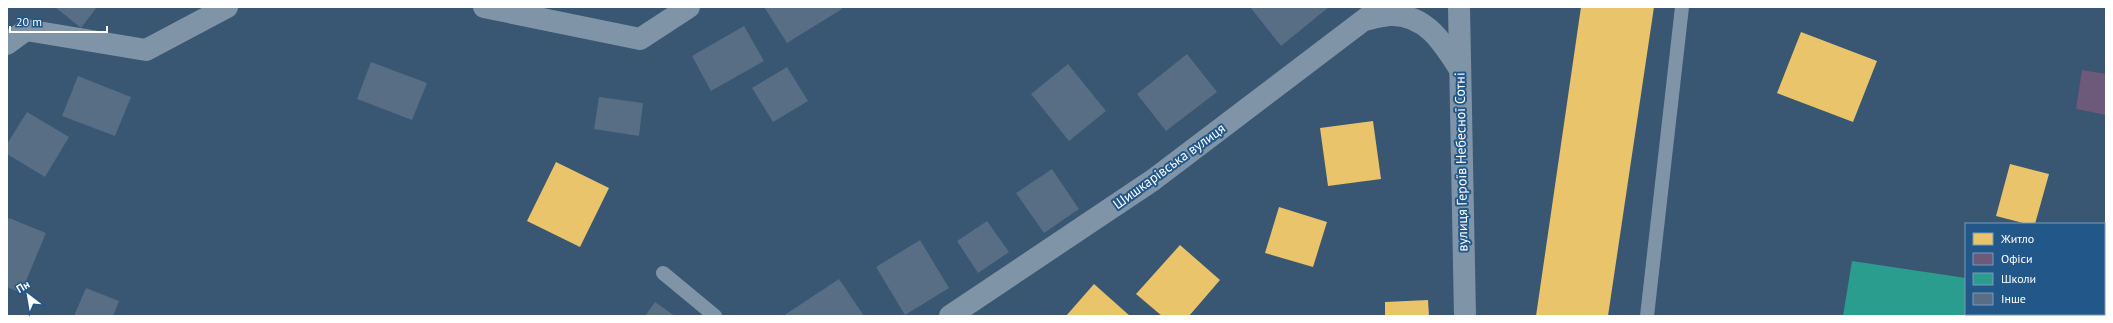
<svg xmlns="http://www.w3.org/2000/svg" width="2113" height="323" viewBox="0 0 2113 323" font-family="'PT Sans',sans-serif">
<style>
.homes{fill:#e9c46a}
.offices{fill:#6d597a}
.schools{fill:#2a9d8f}
.building{fill:#576e84}
.lines{fill:none;stroke-linecap:round;stroke-linejoin:round}
.service{stroke:#8094a7;stroke-width:14}
.minor{stroke:#8094a7;stroke-width:22}
.labels{text-anchor:middle;dominant-baseline:central;stroke-width:4;stroke-linejoin:round;paint-order:stroke}
.street-label{font-size:14px;fill:#fff;stroke:#225789}
</style>
<rect width="100%" height="100%" fill="#395672"/>
<path class="homes" d="M1581,7H1654L1608,316H1536Z
M1801,32L1877,61L1853,122L1777,93Z
M1373,121L1381,179L1328,186L1320,128Z
M556,162L609,188L580,247L527,221Z
M2010,164L2049,174L2035,224H2027L1996,216Z
M1279,207L1327,222L1313,267L1265,253Z
M1180,245L1220,280L1189,316H1162L1136,294Z
M1094,284L1130,316H1066Z
M1428,300L1429,316H1385V302Z"/>
<path class="offices" d="M2082,70L2106,74V115L2076,109Z"/>
<path class="schools" d="M1852,261L1966,278V314H2021V316H1843Z"/>
<path class="building" d="M55,7H97L81,28Z
M764,7H841L842,9L787,43Z
M1250,7H1329L1281,46Z
M744,26L764,61L711,91L692,56Z
M1187,54L1217,92L1166,131L1137,94Z
M371,62L427,83L412,120L357,99Z
M1068,64L1106,111L1069,141L1031,94Z
M787,67L808,101L773,122L752,88Z
M78,76L131,97L115,136L62,116Z
M599,97L643,103L639,136L594,129Z
M27,112L69,137L45,177L7,154V144Z
M1052,169L1079,209L1044,233L1016,193Z
M9,218L46,233L21,293L7,287V222Z
M987,221L1009,252L978,273L957,241Z
M920,240L949,288L905,315L876,267Z
M839,279L864,316H783Z
M86,288L119,301L113,316H74Z
M655,302L675,316H645Z"/>
<g class="lines">
<path class="service" d="M663,273L715,316
M1647,316L1682,7"/>
<path class="minor" d="M484,7L640,39L689,7
M1459,7L1465,316
M1365,20C1373,18 1383,15 1392,15C1426,15 1443,43 1459,68
M7,44L26,30L146,50L227,7
M950,316L1153,180L1381,7"/>
</g>
<g class="labels">
<g class="street-label">
<text transform="translate(1461 162) rotate(-91)">вулиця Героїв Небесної Сотні</text>
<text transform="translate(1169 166) rotate(-36)">Шишкарівська вулиця</text>
</g>
</g>
<rect width="2113" height="323" fill="none" stroke="#ffffff" stroke-width="16"/>
<rect x="1965" y="223" width="140" height="92" fill="#225789" stroke="#7a9ab8"/>
<rect x="1973" y="233" width="20" height="12" fill="#e9c46a" stroke="#7a9ab8"/>
<text x="2001" y="243" font-size="12" fill="#ffffff">Житло</text>
<rect x="1973" y="253" width="20" height="12" fill="#6d597a" stroke="#7a9ab8"/>
<text x="2001" y="263" font-size="12" fill="#ffffff">Офіси</text>
<rect x="1973" y="273" width="20" height="12" fill="#2a9d8f" stroke="#7a9ab8"/>
<text x="2001" y="283" font-size="12" fill="#ffffff">Школи</text>
<rect x="1973" y="293" width="20" height="12" fill="#576e84" stroke="#7a9ab8"/>
<text x="2001" y="303" font-size="12" fill="#ffffff">Інше</text>
<g transform="translate(28 295) rotate(329)" stroke="#225789" stroke-width="3" paint-order="stroke">
<path d="M0-3L7 15L0 10L-7 15Z" fill="#ffffff"/>
<text y="-6" font-size="11" font-weight="bold" text-anchor="middle" fill="#ffffff">Пн</text>
</g>
<path d="M10 26v6h97v-6" fill="none" stroke="#ffffff" stroke-width="2"/>
<text x="16" y="26" font-size="12" fill="#ffffff" stroke="#225789" stroke-width="3" paint-order="stroke">20 m</text>
</svg>
